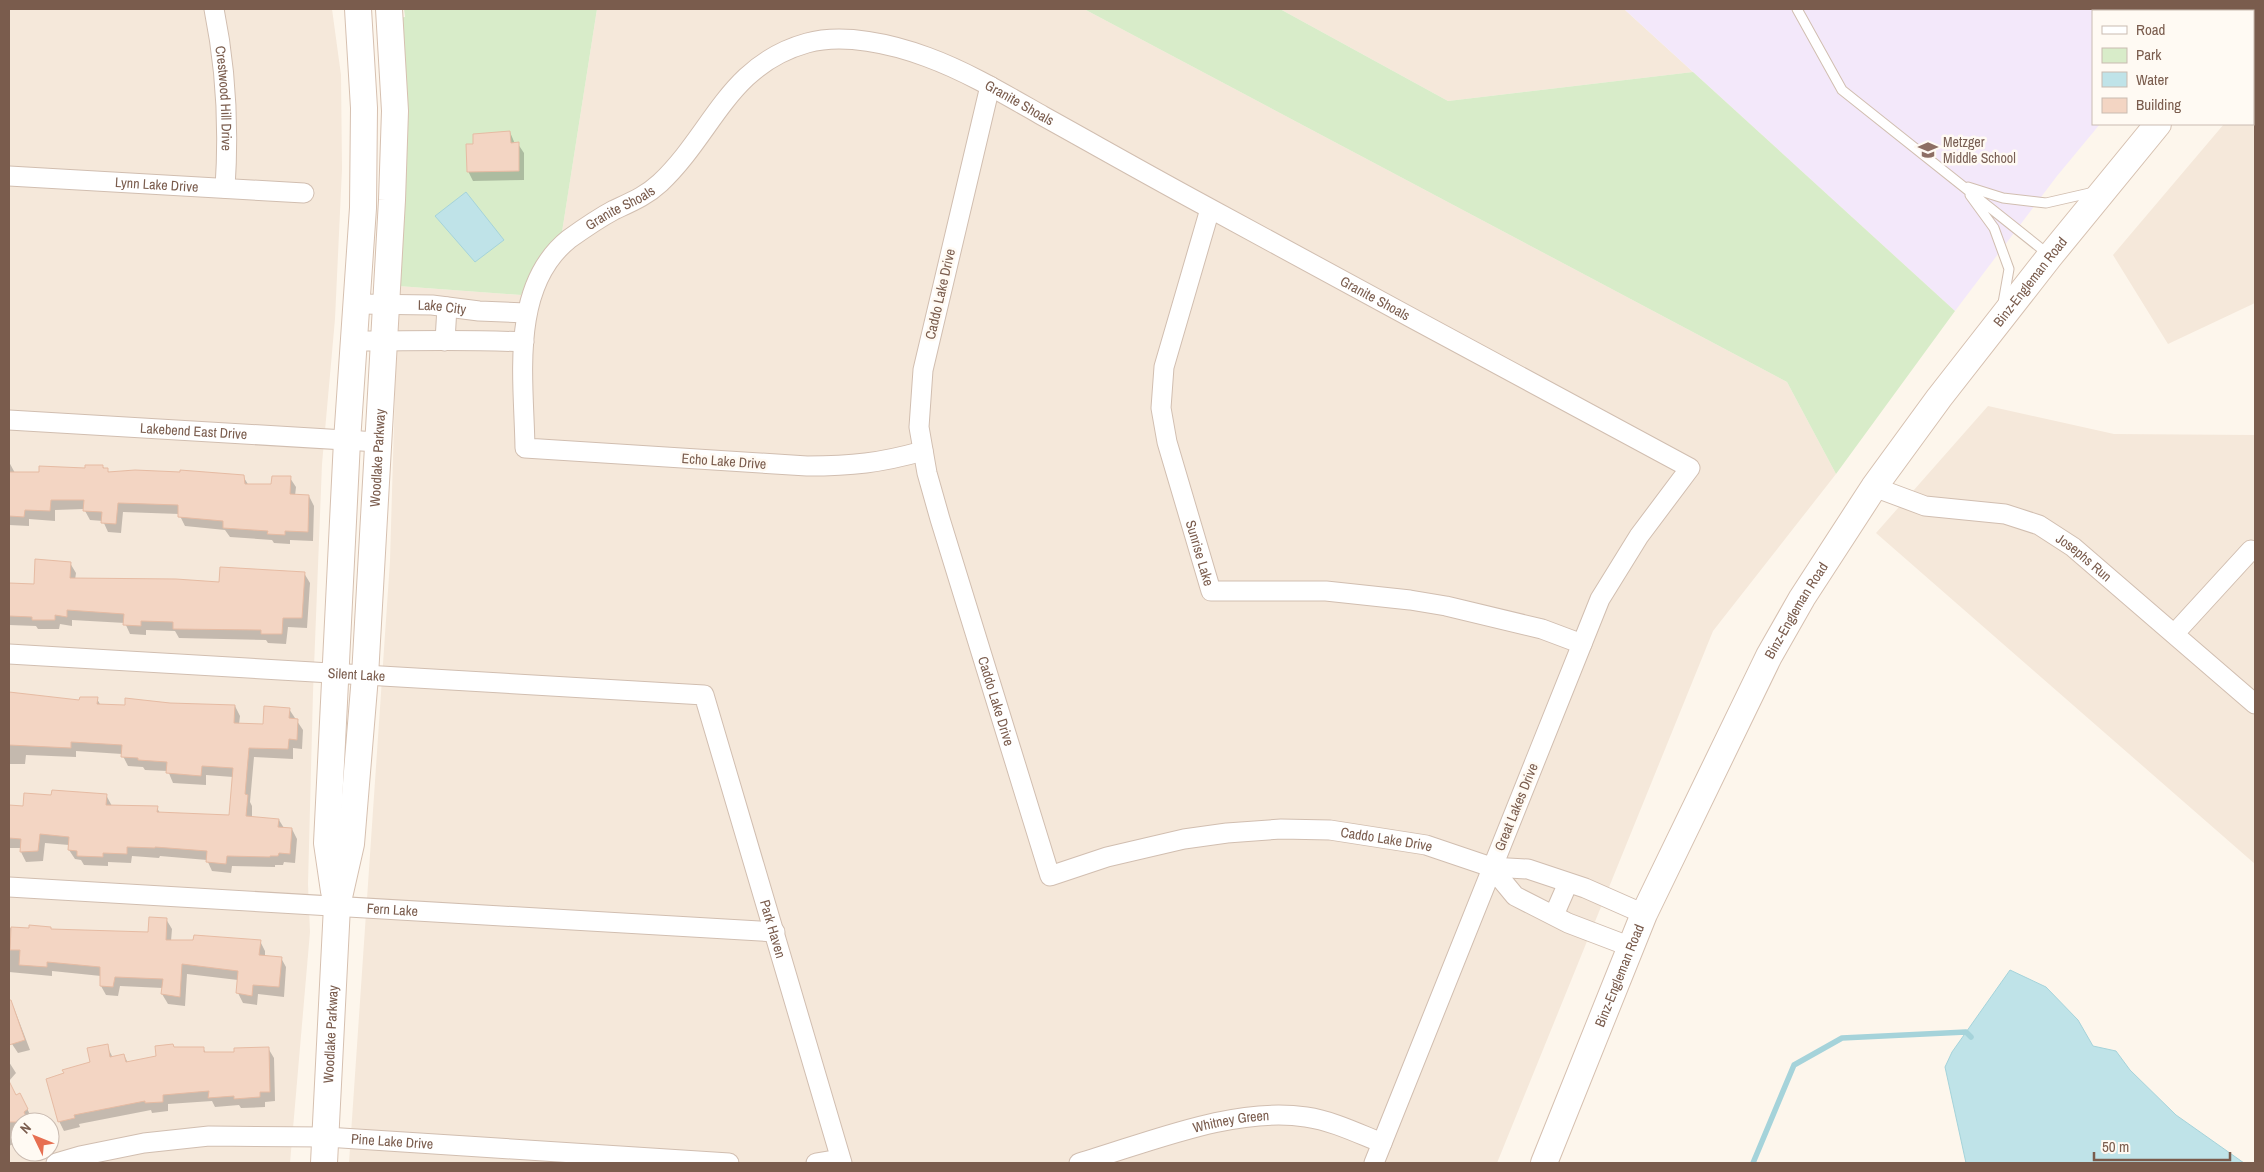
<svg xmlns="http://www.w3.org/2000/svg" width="2264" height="1172" viewBox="0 0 2264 1172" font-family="'Archivo Narrow',sans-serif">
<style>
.residential{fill:#f5e8da;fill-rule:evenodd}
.education{fill:#f3e8fa}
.green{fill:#d8ecc9}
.water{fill:#bfe3e8;stroke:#a5d3da}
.shadow{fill:#0003}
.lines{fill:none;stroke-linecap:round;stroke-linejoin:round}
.stream{stroke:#a5d3da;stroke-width:5.5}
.building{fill:#f3d5c3;stroke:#e6bba3}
.lane-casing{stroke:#d1beb0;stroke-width:11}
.street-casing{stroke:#d1beb0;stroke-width:21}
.secondary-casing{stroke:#d6c0b0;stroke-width:28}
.lane{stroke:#fff;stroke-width:9}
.street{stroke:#fff;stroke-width:19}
.secondary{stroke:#fff;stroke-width:26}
.labels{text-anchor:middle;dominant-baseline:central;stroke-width:5;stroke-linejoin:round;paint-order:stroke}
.street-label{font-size:14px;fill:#7a5c4d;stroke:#fffaf3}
.education-label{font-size:14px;fill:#785e54;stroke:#fffaf3;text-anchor:start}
</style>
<rect width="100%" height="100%" fill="#fdf6ec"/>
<path class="residential" d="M9,9H332L341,75L342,169L335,319L322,464L313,693L308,884L310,932L290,1163H9ZM20,1122H50V1152H20Z
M597,9H1084L1787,382L1836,474L1713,631L1497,1163H349L390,561L398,286L521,295L534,266L562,232Z
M1280,9H1624L1693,72L1448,101Z
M2255,86V303L2168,344L2113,255L2224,124H2253V89Z
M1988,406L2114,434L2255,435V864L1876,533Z"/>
<path class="education" d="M1624,9H2194L2192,11H2093V124H2100L2057,176L1955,311Z"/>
<path class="green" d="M404,9H597L562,232L534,266L521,295L398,286L397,18L405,17Z
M1084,9H1280L1448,101L1693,72L1955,311L1836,474L1787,382Z"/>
<path class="water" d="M466,192L504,240L475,262L435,216Z
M2010,970L2046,987L2078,1020L2093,1046L2116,1051L2130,1070L2176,1115L2244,1163H1966L1945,1067L1952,1052Z"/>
<path class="shadow" d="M510,132L515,144H518L524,153V180L473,181L468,171L475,145Z
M9,462L15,473L40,474L103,467L110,473L243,476L249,486L272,485L290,478L296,487L295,496H309L314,506L313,541L290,540V544L274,543L272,540L230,537L225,530L185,526L179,514L123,512L121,533L108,532L103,521L90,520L84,509L55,510V521L29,519V526L9,525Z
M70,563L76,573L75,580L220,583L304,573L310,583L307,628L288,627L286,644L268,643L266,640L179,638L175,631L146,630V635L130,634L125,623L72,620V626L60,624L59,629H38L36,626L9,625V584L35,586Z
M9,694L80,701L97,699L101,706L170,704L235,706L240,716L239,724L264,725L289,709L303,730L302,749L293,748V759L254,757L250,802L252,806V817L279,820L284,828L292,829L297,839L295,863L284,862L283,865H275V867L232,866L231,873L212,871L207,860L160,856L159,858L132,856L131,863L108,862V866L84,865L81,860L75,859L69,850V845L45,843L43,861L26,862L21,852V848H9V806L24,807L52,797L106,795L112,806L157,808L160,813L230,816L233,777L206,775V785L173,783L168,771L145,770L143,767L128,766L122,754L76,751V757L26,755L25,764H9Z
M166,919L172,929L171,941H260L265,951V956L281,958L286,967L284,997L258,994L257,1005L243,1003L238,993V980L187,974L185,1006L168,1004L162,994L163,988L120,986L118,996L106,995L101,986V976L52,971V976L9,972V928L149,933Z
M9,999L14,1008L30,1050L18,1053L12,1044L9,1031Z
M107,1046L113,1058L124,1055L128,1063L157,1057L174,1049L203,1048L206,1053H235L268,1048L274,1058L275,1101L265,1102V1107L241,1108L239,1105L215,1107L212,1101L168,1104V1111L152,1113L151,1110L79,1124L80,1127L64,1131L59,1121L91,1063Z
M9,1062L16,1073L9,1081Z
M9,1096L11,1099L25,1104L32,1119L28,1122H20V1141L9,1146Z"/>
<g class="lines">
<path class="stream" d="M1753,1163L1794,1065L1842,1038L1966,1032L1971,1037"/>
</g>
<path class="building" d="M510,131L511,143L519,142V171L467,172L466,144H473V134Z
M85,465H103V468H108V472L135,470L180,472V470L244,475L245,484H271L272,476H291L290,494L309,495L308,532L285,531V535L267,534L268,531L223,528V521L178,517V505L118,503L116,524L101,523L102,512L83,511L84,500H51L50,511L25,510L24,517L9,516V472H39V466L85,468Z
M35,559L71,562L70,578L176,579L219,582L220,567L305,572L302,618H283L282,634H261V630L173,629V622L141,621V626L123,625L124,614L67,610V617L55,615V620H32V617L9,616V583L34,584Z
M9,692L79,700L80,697H98L97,704L125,705V698L170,703L235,705L234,723L263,724L264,706L290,708L289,718L298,719L297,740L289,739L288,749L249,748L245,794L248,795L246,816L279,819L278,827L292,828L290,854L279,853L278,856H270V857L227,856L226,864L206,862L207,851L155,847V848L127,847V854L103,853V857L77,856V851L68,850L69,837L40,834L38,851L20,852L21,839L9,838V805L23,806L24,793L51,795L52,790L107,794L106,805L158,806L157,812L229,815L233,768L202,766L201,776L166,773L167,762L138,760V758L121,757L122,745L71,742V748L9,745Z
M149,917L167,918L166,940H193L194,935L261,940L259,955L282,957L279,987L253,985L252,996L236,993L238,971L182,964L180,997L161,994L163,979L115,977L113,987L100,986V967L47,962V967L19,965L20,950H10L11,927L29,928V925L51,927V929L148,932Z
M9,1000H11L25,1040L9,1045Z
M108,1044L110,1057L124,1054L126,1062L156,1056L155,1046L173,1044L174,1047H204V1052H234V1048L269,1047L270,1092H260V1097L234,1099V1096L208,1098L209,1091L163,1095V1102L145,1103V1101L74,1115L75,1118L58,1122L46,1079L64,1073L62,1070L90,1062L87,1048Z
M9,1081L16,1095L20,1093L28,1109L24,1112L29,1122H9Z"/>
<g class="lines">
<defs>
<path id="lane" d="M1797,9L1842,90L2048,254
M1968,187L2003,198L2046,203L2094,192
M1970,195L1994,228L2009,269L2003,303"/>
<g id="street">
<path id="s1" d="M214,9C226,68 229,129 225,188"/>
<path id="s2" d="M990,86L923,370L919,427L927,473L940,519L1050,876L1107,857L1184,839L1227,833L1281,829L1330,830L1426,845L1491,867L1528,869L1585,888L1644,914"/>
<path id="s3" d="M9,176L304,193"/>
<path id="s4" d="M1210,209L1164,367L1161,408L1167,442L1211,591H1326L1410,600L1446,606L1542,629L1582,644"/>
<path id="s5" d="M357,304L432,305L479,311L526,313"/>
<path d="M354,341C411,341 467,339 524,342"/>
<path d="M445,341L447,307"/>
<path id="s6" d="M9,420L378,442"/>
<path id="s7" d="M923,451C880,463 852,466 807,466L525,448C524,380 509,287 569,239C583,229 599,218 614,210C631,202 646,196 660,183C713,133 728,65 807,43C844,33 892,44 927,57C968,72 1006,95 1043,116C1099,147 1155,179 1211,209C1370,296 1531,382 1690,468L1639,536L1600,599L1374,1163"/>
<path id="s8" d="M1874,487L1925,506L2005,514L2039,525L2073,547L2255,704"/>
<path d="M2175,633L2251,550"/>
<path id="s9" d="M9,654L704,695L842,1163"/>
<path d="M1491,867L1515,896L1568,923L1631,947"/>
<path id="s10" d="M9,887L775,932"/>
<path d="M1554,915L1568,883"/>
<path id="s11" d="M56,1163L80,1156L144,1143L209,1136L326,1137L729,1163"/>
<path d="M816,1163L840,1159"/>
<path id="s12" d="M1079,1163C1148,1143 1234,1106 1306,1117C1333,1121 1357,1133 1382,1143"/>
</g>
<g id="secondary">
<path d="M2251,11L2253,9"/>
<path d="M334,891L327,843L347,441L363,208L364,108L358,9"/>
<path id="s13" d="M324,1163L337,906L351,844L365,676L392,200L395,111L389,9"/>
<path id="s14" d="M1544,1163L1644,914L1769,656L1802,598L1874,487L1939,398L2050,256L2158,124"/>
</g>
</defs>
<use href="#lane" class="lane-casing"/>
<use href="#street" class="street-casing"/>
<use href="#secondary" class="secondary-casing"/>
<use href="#lane" class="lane"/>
<use href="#street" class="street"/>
<use href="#secondary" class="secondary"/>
</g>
<defs>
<symbol id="school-bare" viewBox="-9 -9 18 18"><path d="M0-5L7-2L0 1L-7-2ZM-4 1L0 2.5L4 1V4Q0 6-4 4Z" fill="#8d6e63" stroke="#fffaf3" stroke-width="2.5" paint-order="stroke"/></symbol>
</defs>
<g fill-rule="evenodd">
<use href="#school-bare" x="1914" y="136" width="28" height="28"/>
</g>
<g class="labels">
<g class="street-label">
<text stroke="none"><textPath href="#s1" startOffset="90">Crestwood Hill Drive</textPath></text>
<text stroke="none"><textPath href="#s7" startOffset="1162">Granite Shoals</textPath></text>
<text stroke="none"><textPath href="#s3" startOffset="148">Lynn Lake Drive</textPath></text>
<text stroke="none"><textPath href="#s7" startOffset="682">Granite Shoals</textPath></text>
<text stroke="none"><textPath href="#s14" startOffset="1012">Binz-Engleman Road</textPath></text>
<text transform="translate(940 294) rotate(-77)">Caddo Lake Drive</text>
<text stroke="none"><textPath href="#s7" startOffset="1568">Granite Shoals</textPath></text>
<text stroke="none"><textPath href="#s5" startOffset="85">Lake City</textPath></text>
<text stroke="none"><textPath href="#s6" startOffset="185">Lakebend East Drive</textPath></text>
<text stroke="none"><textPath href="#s13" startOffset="708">Woodlake Parkway</textPath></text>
<text transform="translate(724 461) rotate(4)">Echo Lake Drive</text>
<text stroke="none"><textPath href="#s4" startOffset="356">Sunrise Lake</textPath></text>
<text stroke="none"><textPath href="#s8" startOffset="226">Josephs Run</textPath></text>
<text stroke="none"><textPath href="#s14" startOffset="608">Binz-Engleman Road</textPath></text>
<text stroke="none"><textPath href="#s9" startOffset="348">Silent Lake</textPath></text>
<text stroke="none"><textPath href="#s2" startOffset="634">Caddo Lake Drive</textPath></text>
<text transform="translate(1516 807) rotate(-68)">Great Lakes Drive</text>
<text stroke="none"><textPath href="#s2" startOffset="1160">Caddo Lake Drive</textPath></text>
<text stroke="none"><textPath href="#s10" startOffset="384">Fern Lake</textPath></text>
<text stroke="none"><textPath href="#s9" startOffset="940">Park Haven</textPath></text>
<text stroke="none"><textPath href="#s14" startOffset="202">Binz-Engleman Road</textPath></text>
<text stroke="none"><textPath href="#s13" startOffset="129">Woodlake Parkway</textPath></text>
<text stroke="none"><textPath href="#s12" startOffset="158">Whitney Green</textPath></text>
<text stroke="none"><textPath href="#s11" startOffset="339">Pine Lake Drive</textPath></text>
</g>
<g class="education-label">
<text x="1943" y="142">Metzger<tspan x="1943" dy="16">Middle School</tspan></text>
</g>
</g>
<rect width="2264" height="1172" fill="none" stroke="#7a5c4d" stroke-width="20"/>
<rect x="2092" y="10" width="162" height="115" fill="#fffaf3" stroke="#cabbb1"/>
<rect x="2102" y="26" width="25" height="8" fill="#ffffff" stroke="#cabbb1"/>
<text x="2136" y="35" font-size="15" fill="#7a5c4d">Road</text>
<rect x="2102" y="48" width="25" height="15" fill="#d8ecc9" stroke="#cabbb1"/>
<text x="2136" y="60" font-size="15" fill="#7a5c4d">Park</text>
<rect x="2102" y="72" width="25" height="15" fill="#bfe3e8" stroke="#cabbb1"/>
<text x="2136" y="85" font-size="15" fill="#7a5c4d">Water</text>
<rect x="2102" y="98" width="25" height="15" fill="#f3d5c3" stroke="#cabbb1"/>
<text x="2136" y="110" font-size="15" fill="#7a5c4d">Building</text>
<g transform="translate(35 1137) rotate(313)"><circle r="24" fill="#fffaf3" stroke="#cabbb1"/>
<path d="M0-4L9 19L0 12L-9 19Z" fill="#e76f51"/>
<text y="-8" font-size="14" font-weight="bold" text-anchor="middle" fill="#7a5c4d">N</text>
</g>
<path d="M2094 1152v8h136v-8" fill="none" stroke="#7a5c4d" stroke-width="2.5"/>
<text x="2102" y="1152" font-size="15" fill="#7a5c4d" stroke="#fffaf3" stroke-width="4" paint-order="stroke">50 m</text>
</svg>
